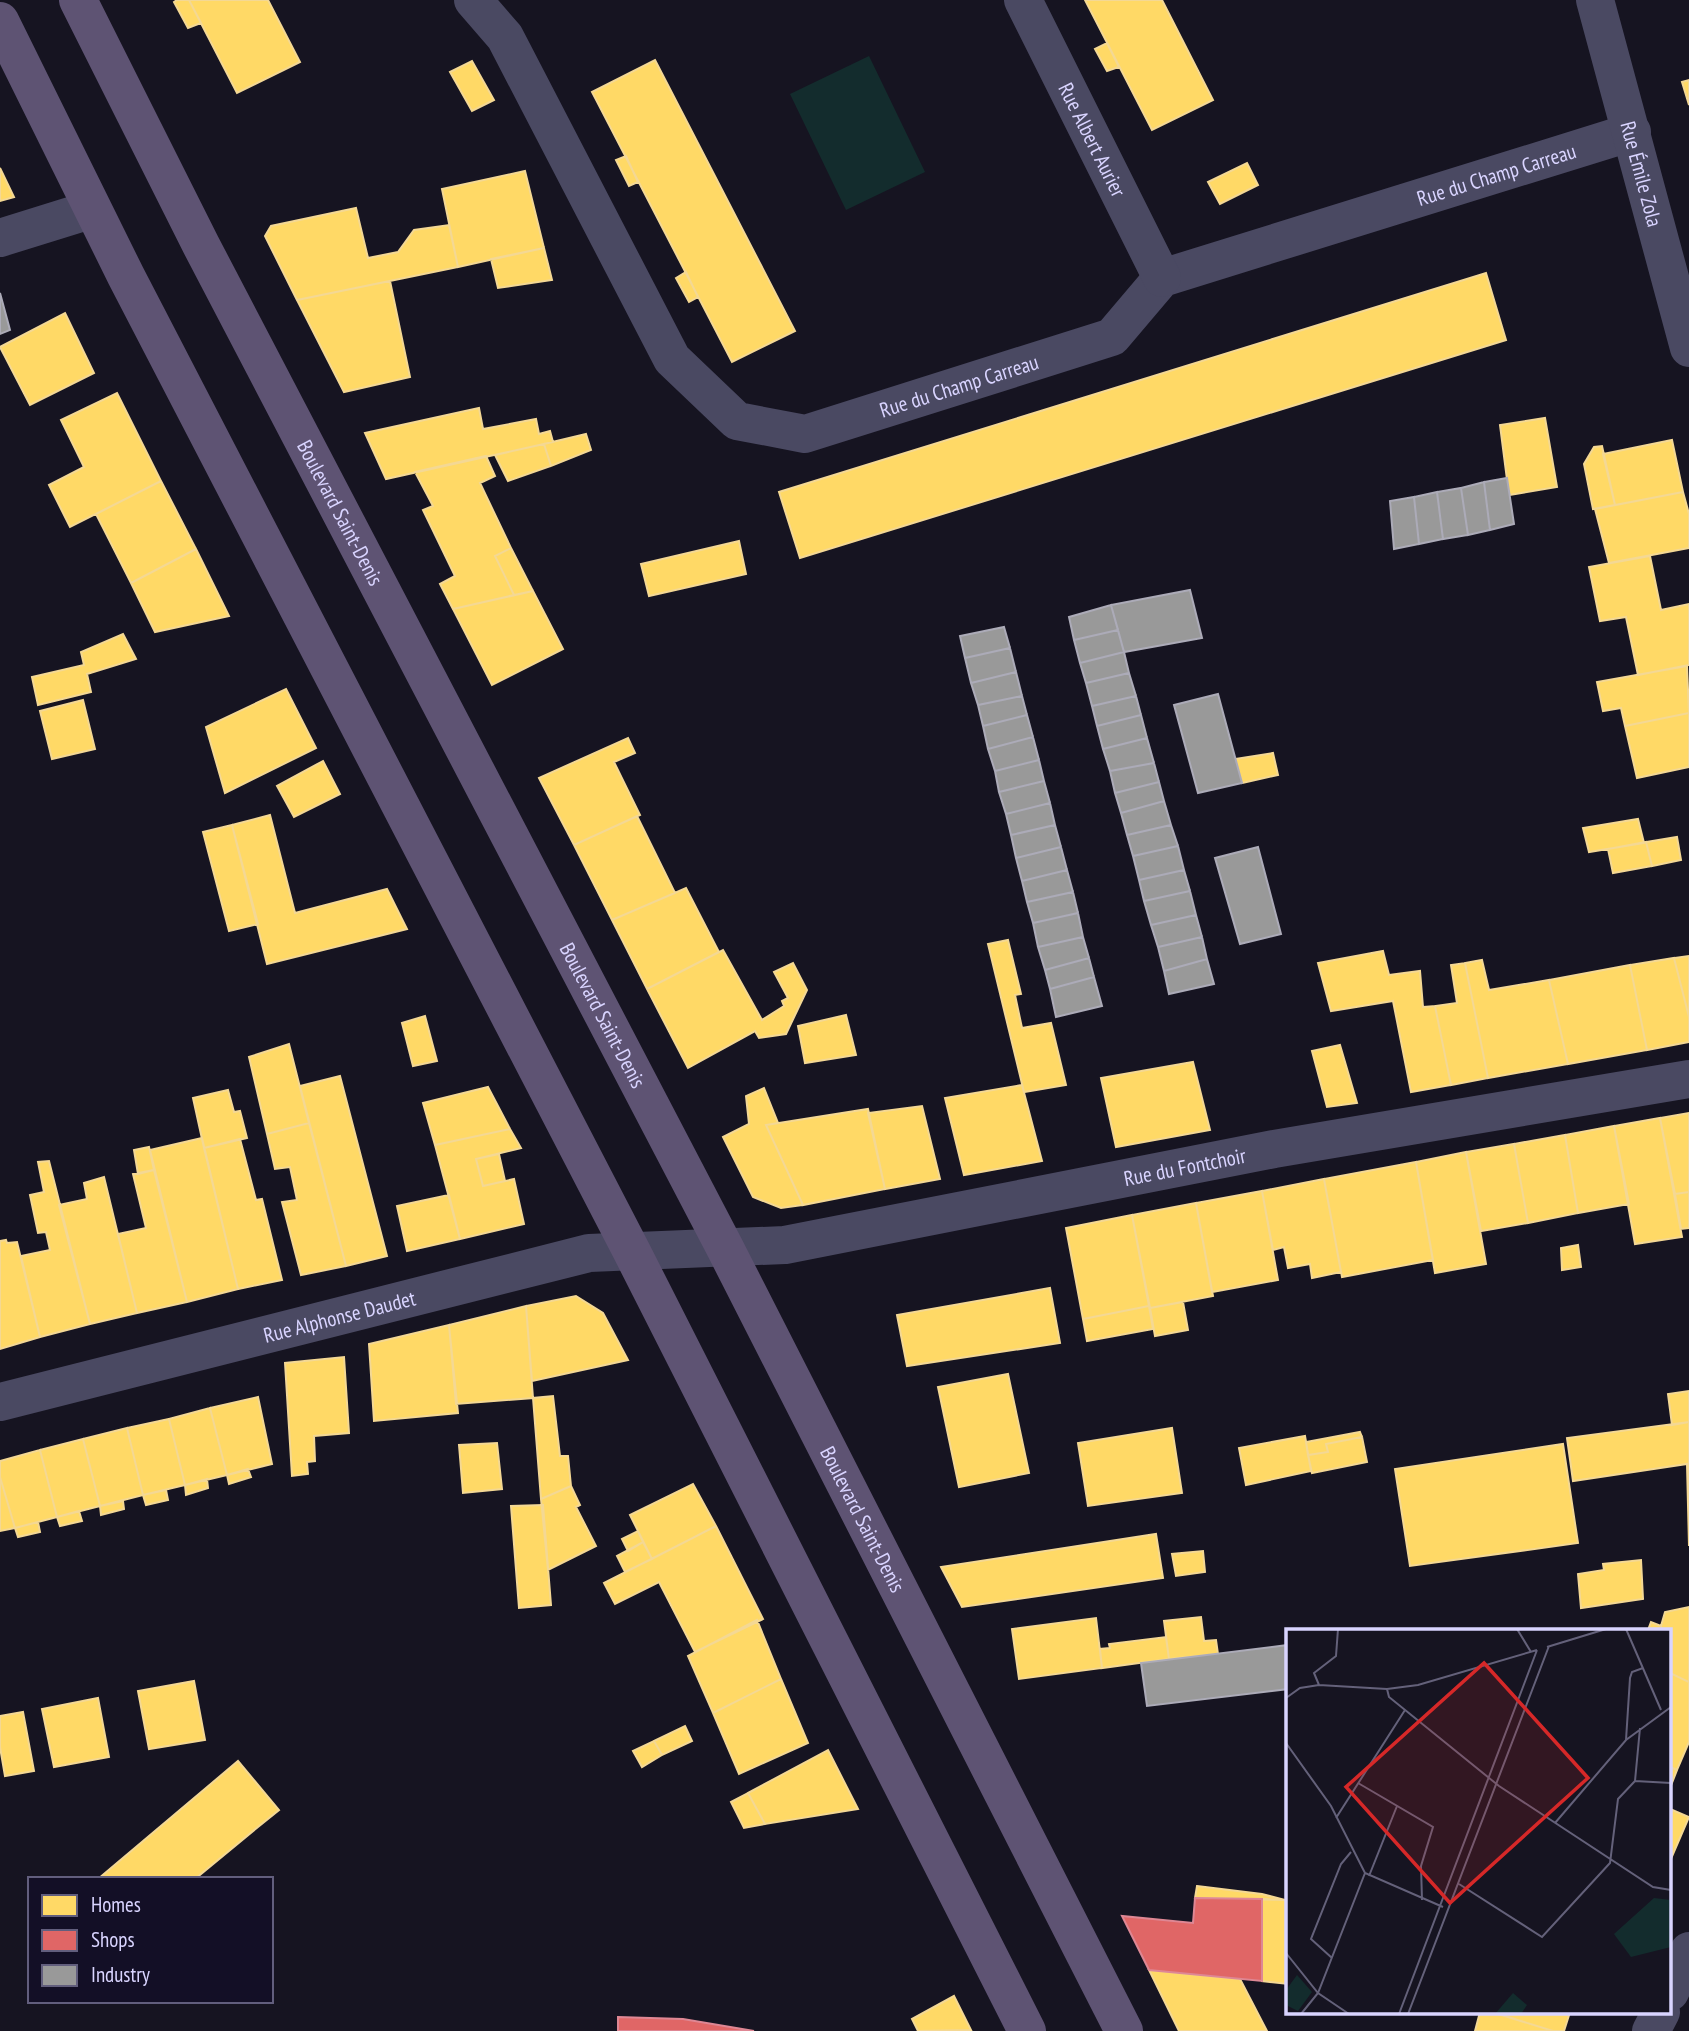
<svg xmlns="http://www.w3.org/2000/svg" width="1689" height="2031" viewBox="0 0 1689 2031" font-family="'PT Sans Narrow',sans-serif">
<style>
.park{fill:#132c2d}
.homes{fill:#ffd966;stroke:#f4d894;stroke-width:2}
.shops{fill:#e06666;stroke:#de8794;stroke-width:2}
.industry{fill:#999;stroke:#acabb8;stroke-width:2}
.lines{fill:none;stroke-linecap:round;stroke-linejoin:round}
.minor{stroke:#4a4962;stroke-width:38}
.major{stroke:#5e5373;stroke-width:38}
.labels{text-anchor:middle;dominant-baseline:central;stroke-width:7;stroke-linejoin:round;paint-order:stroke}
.street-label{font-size:21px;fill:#d9d4ff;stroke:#130f26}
.inset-road{fill:none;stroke:#64617a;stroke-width:2}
.view{fill:#d62828;fill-opacity:0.15;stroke:#d62828;stroke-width:3.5}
.inset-edge{fill:none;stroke:#d9d4ff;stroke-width:3.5}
</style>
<rect width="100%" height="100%" fill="#161421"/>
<path class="park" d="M869,56L925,172L846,210L790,94Z"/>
<path class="homes" d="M177,0H189L201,23L188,28L174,2Z
M189,0H268L300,62L237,93Z
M1085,0H1162L1213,100L1152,130Z
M1107,43L1119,67L1107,71L1095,49Z
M655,60L795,331L732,362L592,92Z
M472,61L494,100L472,111L450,72Z
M1689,80V105L1682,82Z
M626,156L638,182L629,186L616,160Z
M1247,163L1258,185L1220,204L1208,182Z
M0,168L14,197L0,201Z
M525,171L544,248L458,267L442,189Z
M356,208L368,258L398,252L414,230L449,225L458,267L297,300L265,236L271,226Z
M544,248L552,280L498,288L491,259Z
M686,272L698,297L689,302L676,278Z
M1486,273L1506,340L800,558L779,492Z
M390,281L410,377L344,392L297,300Z
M65,313L94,373L30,405L0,347Z
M117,393L161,481L70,527L49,485L84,467L61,420Z
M479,408L483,429L536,419L539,434L550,431L553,442L386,479L365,433Z
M1545,418L1557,487L1509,495L1500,425Z
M586,434L591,450L551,466L544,444Z
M1672,440L1683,492L1615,505L1603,454Z
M544,444L551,466L508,481L495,455Z
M1602,446L1615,505L1593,509L1584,464L1594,447Z
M486,456L495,476L480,483L511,548L495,556L514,595L453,609L440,584L455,576L423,510L433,506L415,472Z
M161,481L196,549L131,583L96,514Z
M1683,492L1689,514V548L1609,563L1595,509Z
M739,541L746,574L649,596L641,564Z
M511,548L533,591L514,595L495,556Z
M196,549L229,616L155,632L131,583Z
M1650,556L1661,610L1689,604V665L1638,675L1626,617L1600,621L1589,567Z
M533,591L563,649L492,685L453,609Z
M123,634L136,659L87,674L91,692L38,705L32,677L84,665L81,652Z
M1687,666L1689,713L1625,726L1621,708L1603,711L1597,682Z
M286,689L316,748L225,793L206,727Z
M83,700L95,749L52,759L40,711Z
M1689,713V767L1637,778L1625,726Z
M628,738L635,753L614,762L640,815L574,845L539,778Z
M1273,753L1278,775L1242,783L1235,759Z
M323,761L340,794L294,817L277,786Z
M270,815L295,913L387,889L407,929L267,964L232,825Z
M637,816L675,893L612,920L574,845Z
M1638,819L1644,843L1589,852L1583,828Z
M232,825L258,924L229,931L203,832Z
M1677,837L1681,860L1652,866L1646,842Z
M1646,842L1652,866L1613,873L1608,849Z
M686,888L719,952L647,989L612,920Z
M1008,940L1021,994L1015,995L1022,1028L1051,1023L1066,1085L1024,1092L988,944Z
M723,950L762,1020L784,1006L782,1001L788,998L774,972L793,963L807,990L786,1034L759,1038L755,1031L688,1068L647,989Z
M1383,951L1389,975L1420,971L1423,1007L1435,1006L1451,1085L1411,1092L1393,1001L1331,1011L1318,963Z
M1689,956V1017L1674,958Z
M1674,958L1689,1017V1042L1647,1050L1630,965Z
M1482,960L1489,990L1549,980L1568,1064L1488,1078L1465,963Z
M1465,963L1488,1078L1451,1085L1435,1006L1457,1003L1451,965Z
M1630,965L1647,1050L1568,1064L1549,980Z
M846,1015L856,1055L805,1063L798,1026Z
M425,1016L437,1061L413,1066L402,1023Z
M289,1044L309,1123L267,1134L249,1057Z
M1340,1045L1357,1103L1327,1107L1312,1051Z
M1193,1062L1210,1130L1116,1147L1101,1078Z
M340,1076L387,1256L346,1266L300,1086Z
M1022,1085L1042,1161L964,1175L945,1098Z
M488,1087L510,1129L435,1145L423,1103Z
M764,1088L778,1123L766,1125L803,1205L781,1208L753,1197L723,1137L749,1124L746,1096Z
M228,1090L234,1112L240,1111L247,1138L204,1148L193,1098Z
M922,1106L940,1179L885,1189L868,1113Z
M868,1109L885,1189L803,1205L766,1125Z
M1689,1113V1192L1675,1194L1660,1118Z
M1660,1118L1682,1237L1635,1244L1614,1126Z
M309,1123L346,1266L301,1275L282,1202L297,1200L290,1167L275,1169L267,1134Z
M1614,1126L1629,1204L1578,1213L1565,1135Z
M510,1129L521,1148L476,1159L483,1186L514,1179L524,1224L460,1239L435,1145Z
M1565,1135L1578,1213L1528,1223L1514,1144Z
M202,1138L238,1289L187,1302L150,1150Z
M240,1139L256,1200L262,1199L282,1280L238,1289L204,1148Z
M1514,1144L1528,1223L1481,1231L1466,1152Z
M149,1147L154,1170L138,1174L134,1150Z
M1466,1152L1486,1264L1435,1273L1416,1162Z
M499,1154L505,1181L483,1186L476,1159Z
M49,1161L90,1324L40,1337L21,1256L50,1250L46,1232L38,1233L30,1195L44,1192L38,1162Z
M1416,1162L1433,1260L1342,1277L1324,1179Z
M154,1170L187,1302L137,1313L118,1234L146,1228L133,1174Z
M104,1177L137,1313L90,1324L59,1205L87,1199L84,1183Z
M1324,1179L1341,1272L1312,1278L1310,1264L1288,1268L1284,1247L1273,1250L1262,1191Z
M1262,1191L1278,1280L1212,1292L1196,1203Z
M1689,1192V1228L1681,1229L1675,1194Z
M449,1195L460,1239L407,1251L397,1206Z
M1196,1203L1213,1296L1150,1308L1132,1215Z
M1132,1215L1149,1306L1083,1319L1066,1228Z
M6,1240L7,1243L17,1242L40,1337L0,1349V1241Z
M1578,1245L1581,1267L1562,1270L1561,1248Z
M1050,1288L1060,1343L907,1366L897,1315Z
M576,1296L603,1313L628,1360L532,1381L526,1306Z
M1183,1302L1188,1330L1155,1336L1150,1308Z
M526,1306L533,1398L456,1404L449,1325Z
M1149,1306L1153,1329L1087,1341L1083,1319Z
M449,1325L458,1413L374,1421L369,1344Z
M344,1357L349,1433L314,1436L315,1461L307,1462L308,1474L292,1476L285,1363Z
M1008,1374L1029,1473L959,1487L938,1387Z
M1689,1391V1422L1672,1425L1668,1394Z
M553,1396L560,1456H568L571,1486L541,1499L533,1398Z
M258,1397L272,1464L227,1475L210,1408Z
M210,1408L227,1475L185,1485L169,1419Z
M169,1419L185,1485L143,1495L127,1428Z
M1689,1422V1546L1687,1464L1573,1481L1567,1438Z
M127,1428L143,1495L100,1506L83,1439Z
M1172,1428L1182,1493L1088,1506L1078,1443Z
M1360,1432L1362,1437L1326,1444L1328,1452L1308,1455L1306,1442Z
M1305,1436L1311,1471L1246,1485L1239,1448Z
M1362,1437L1367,1462L1312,1473L1308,1455L1328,1452L1326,1444Z
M83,1439L100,1506L57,1517L40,1450Z
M497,1443L502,1489L463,1493L459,1445Z
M1563,1444L1578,1543L1410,1566L1395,1469Z
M40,1450L57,1517L15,1528L0,1477V1461Z
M248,1469L251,1477L229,1484L227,1475Z
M0,1477L15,1528L0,1531Z
M207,1479L208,1488L186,1495L185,1485Z
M693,1484L716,1526L652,1559L630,1515Z
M571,1486L580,1505L576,1507L596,1546L548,1570L541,1499Z
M166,1490L168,1500L146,1505L143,1495Z
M123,1501L124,1509L101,1515L100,1506Z
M543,1505L551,1605L519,1608L511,1506Z
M79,1511L82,1521L60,1526L57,1517Z
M38,1522L40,1532L18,1537L15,1528Z
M716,1526L763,1619L695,1652L659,1582L615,1604L604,1583Z
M638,1531L643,1542L628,1551L622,1539Z
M1156,1534L1163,1578L962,1607L941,1567Z
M643,1542L652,1559L625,1572L617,1556Z
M1203,1551L1205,1572L1176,1576L1172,1554Z
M1641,1560L1643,1599L1581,1608L1578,1574L1604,1570L1603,1564Z
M1689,1607V1682L1670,1673V1630H1648L1651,1622L1661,1626L1665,1612Z
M1201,1617L1204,1641L1216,1640L1218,1654L1169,1659L1164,1621Z
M1096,1618L1102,1668L1019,1679L1012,1629Z
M757,1620L781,1679L713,1713L688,1656Z
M1166,1637L1169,1659L1102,1668L1100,1649L1110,1648L1109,1644Z
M1670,1673L1689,1682V1742L1677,1770L1670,1767Z
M781,1679L808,1743L739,1774L713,1713Z
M194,1681L205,1740L149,1749L138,1691Z
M98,1698L109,1757L54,1767L42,1709Z
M23,1712L34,1771L5,1776L0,1747V1716Z
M685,1726L692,1741L662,1755L654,1741Z
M654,1741L662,1755L642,1767L633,1751Z
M828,1750L858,1809L765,1824L748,1793Z
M238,1761L279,1810L258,1827L195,1879H98Z
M1670,1767L1677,1770L1670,1788Z
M748,1793L765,1824L744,1828L731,1802Z
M1670,1809L1689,1817L1670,1861Z
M1197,1886L1262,1894L1285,1900L1195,1898Z
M1262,1899L1285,1900L1288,1906V1984L1262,1981Z
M1149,1970L1240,1979L1267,2031H1179Z
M954,1996L971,2030L918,2031L912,2019Z
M1480,2012H1492L1553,2031H1475Z
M1492,2012H1570L1564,2031H1553Z"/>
<path class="shops" d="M1195,1898L1262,1899V1981L1149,1970L1122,1916L1193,1923Z
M618,2017L683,2019L754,2031H618Z"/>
<path class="industry" d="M0,293L10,330L0,334Z
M1507,478L1514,524L1490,530L1484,482Z
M1484,482L1490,530L1468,535L1461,488Z
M1461,488L1468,535L1443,539L1437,492Z
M1437,492L1443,539L1419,544L1414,497Z
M1414,497L1419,544L1394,549L1390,501Z
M1190,590L1202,638L1124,652L1111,605Z
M1111,605L1118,630L1074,640L1069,617Z
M1004,627L1010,648L965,658L960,636Z
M1118,630L1124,652L1080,663L1074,640Z
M1010,648L1016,672L971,683L965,658Z
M1124,652L1129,673L1086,683L1080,663Z
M1016,672L1022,696L978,705L971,683Z
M1129,673L1136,696L1092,706L1086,683Z
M1218,694L1242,783L1198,793L1174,705Z
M1022,696L1027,715L983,726L978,705Z
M1136,696L1141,715L1097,726L1092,706Z
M1027,715L1033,737L988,749L983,726Z
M1141,715L1147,738L1103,749L1097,726Z
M1033,737L1039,760L995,771L988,749Z
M1147,738L1154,763L1110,771L1103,749Z
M1039,760L1044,781L999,792L995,771Z
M1154,763L1159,782L1115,793L1110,771Z
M1044,781L1050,803L1006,814L999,792Z
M1159,782L1164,801L1121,813L1115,793Z
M1164,801L1171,825L1127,835L1121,813Z
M1050,803L1055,825L1011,835L1006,814Z
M1055,825L1061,847L1016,858L1011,835Z
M1171,825L1178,846L1133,856L1127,835Z
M1178,846L1184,870L1139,880L1133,856Z
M1061,847L1067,870L1022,881L1016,858Z
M1258,847L1281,934L1240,944L1215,858Z
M1067,870L1073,892L1027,902L1022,881Z
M1184,870L1190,891L1144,901L1139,880Z
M1190,891L1196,915L1151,925L1144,901Z
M1073,892L1078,913L1033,923L1027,902Z
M1078,913L1083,937L1038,947L1033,923Z
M1196,915L1202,937L1158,947L1151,925Z
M1083,937L1089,958L1045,970L1038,947Z
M1202,937L1207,959L1164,971L1158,947Z
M1089,958L1094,977L1050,989L1045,970Z
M1207,959L1214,984L1169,994L1164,971Z
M1094,977L1102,1006L1056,1017L1050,989Z
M1288,1645V1689L1147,1706L1141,1663Z"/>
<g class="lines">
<g class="minor">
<path id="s1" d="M473,0L505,37L672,359L737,421L805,434L1112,337L1162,278L1632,132"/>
<path id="s2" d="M1023,0L1162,278"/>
<path id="s3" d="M1595,0L1689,348"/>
<path d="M0,238L77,214"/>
<path id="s4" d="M0,1402L589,1253L785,1245L1274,1149L1689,1079"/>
<path d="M1670,1992L1689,1951"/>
<path d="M1651,2031L1661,2012"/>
</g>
<g class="major">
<path id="s5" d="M78,0L201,245L725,1248L1124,2031"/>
<path d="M0,21L126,276L632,1252L1027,2031"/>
</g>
</g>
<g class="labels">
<g class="street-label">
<text stroke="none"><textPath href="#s2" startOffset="156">Rue Albert Aurier</textPath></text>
<text stroke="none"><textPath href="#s1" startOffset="1320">Rue du Champ Carreau</textPath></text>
<text stroke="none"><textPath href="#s3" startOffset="180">Rue Émile Zola</textPath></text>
<text stroke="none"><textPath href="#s1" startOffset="732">Rue du Champ Carreau</textPath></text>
<text stroke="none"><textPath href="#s5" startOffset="576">Boulevard Saint-Denis</textPath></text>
<text stroke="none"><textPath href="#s5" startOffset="1143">Boulevard Saint-Denis</textPath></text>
<text stroke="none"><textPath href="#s4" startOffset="1211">Rue du Fontchoir</textPath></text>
<text stroke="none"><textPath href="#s4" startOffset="350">Rue Alphonse Daudet</textPath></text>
<text stroke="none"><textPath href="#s5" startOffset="1710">Boulevard Saint-Denis</textPath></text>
</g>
</g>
<g transform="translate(1286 1629)">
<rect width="385" height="385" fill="#161421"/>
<path d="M11,346L26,363L12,382L0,376V361ZM227,364L241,376L235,385H209Z" fill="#132c2d"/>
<path d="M368,269L385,271V318L345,328L328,305Z" fill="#132c2d"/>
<path class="inset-road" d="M231,0L245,23M340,0L375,81M0,16V50M261,18L320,0M33,56L28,44L50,27L52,0M101,60L103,68L213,157L367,258L385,261M0,69L14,59L33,56L101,60L132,56L251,21M340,111L344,49L346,43L357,39M0,114L45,177L79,244L157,278M349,152L385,154M72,154L147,198L135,237L136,271M50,189L119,81M269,194L340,111L385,78M83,247L111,177M173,255L256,308L324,234L332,170L349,152L354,99M0,324L32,364L63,385M46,329L25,310L55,235L65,223M15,385L32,364L79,244M113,385L251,21M122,385L263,17"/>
<path class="view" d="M198,34L302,149L164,274L60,158Z"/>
<rect width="385" height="385" class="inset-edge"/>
</g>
<rect x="28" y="1877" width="245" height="126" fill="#130f26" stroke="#625e7d" stroke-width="2"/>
<rect x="42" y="1895" width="35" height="21" fill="#ffd966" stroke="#625e7d" stroke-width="2"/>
<text x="91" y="1912" font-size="21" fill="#d9d4ff">Homes</text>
<rect x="42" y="1930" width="35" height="21" fill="#e06666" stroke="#625e7d" stroke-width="2"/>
<text x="91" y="1947" font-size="21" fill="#d9d4ff">Shops</text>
<rect x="42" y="1965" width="35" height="21" fill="#999999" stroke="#625e7d" stroke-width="2"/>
<text x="91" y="1982" font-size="21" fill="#d9d4ff">Industry</text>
</svg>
